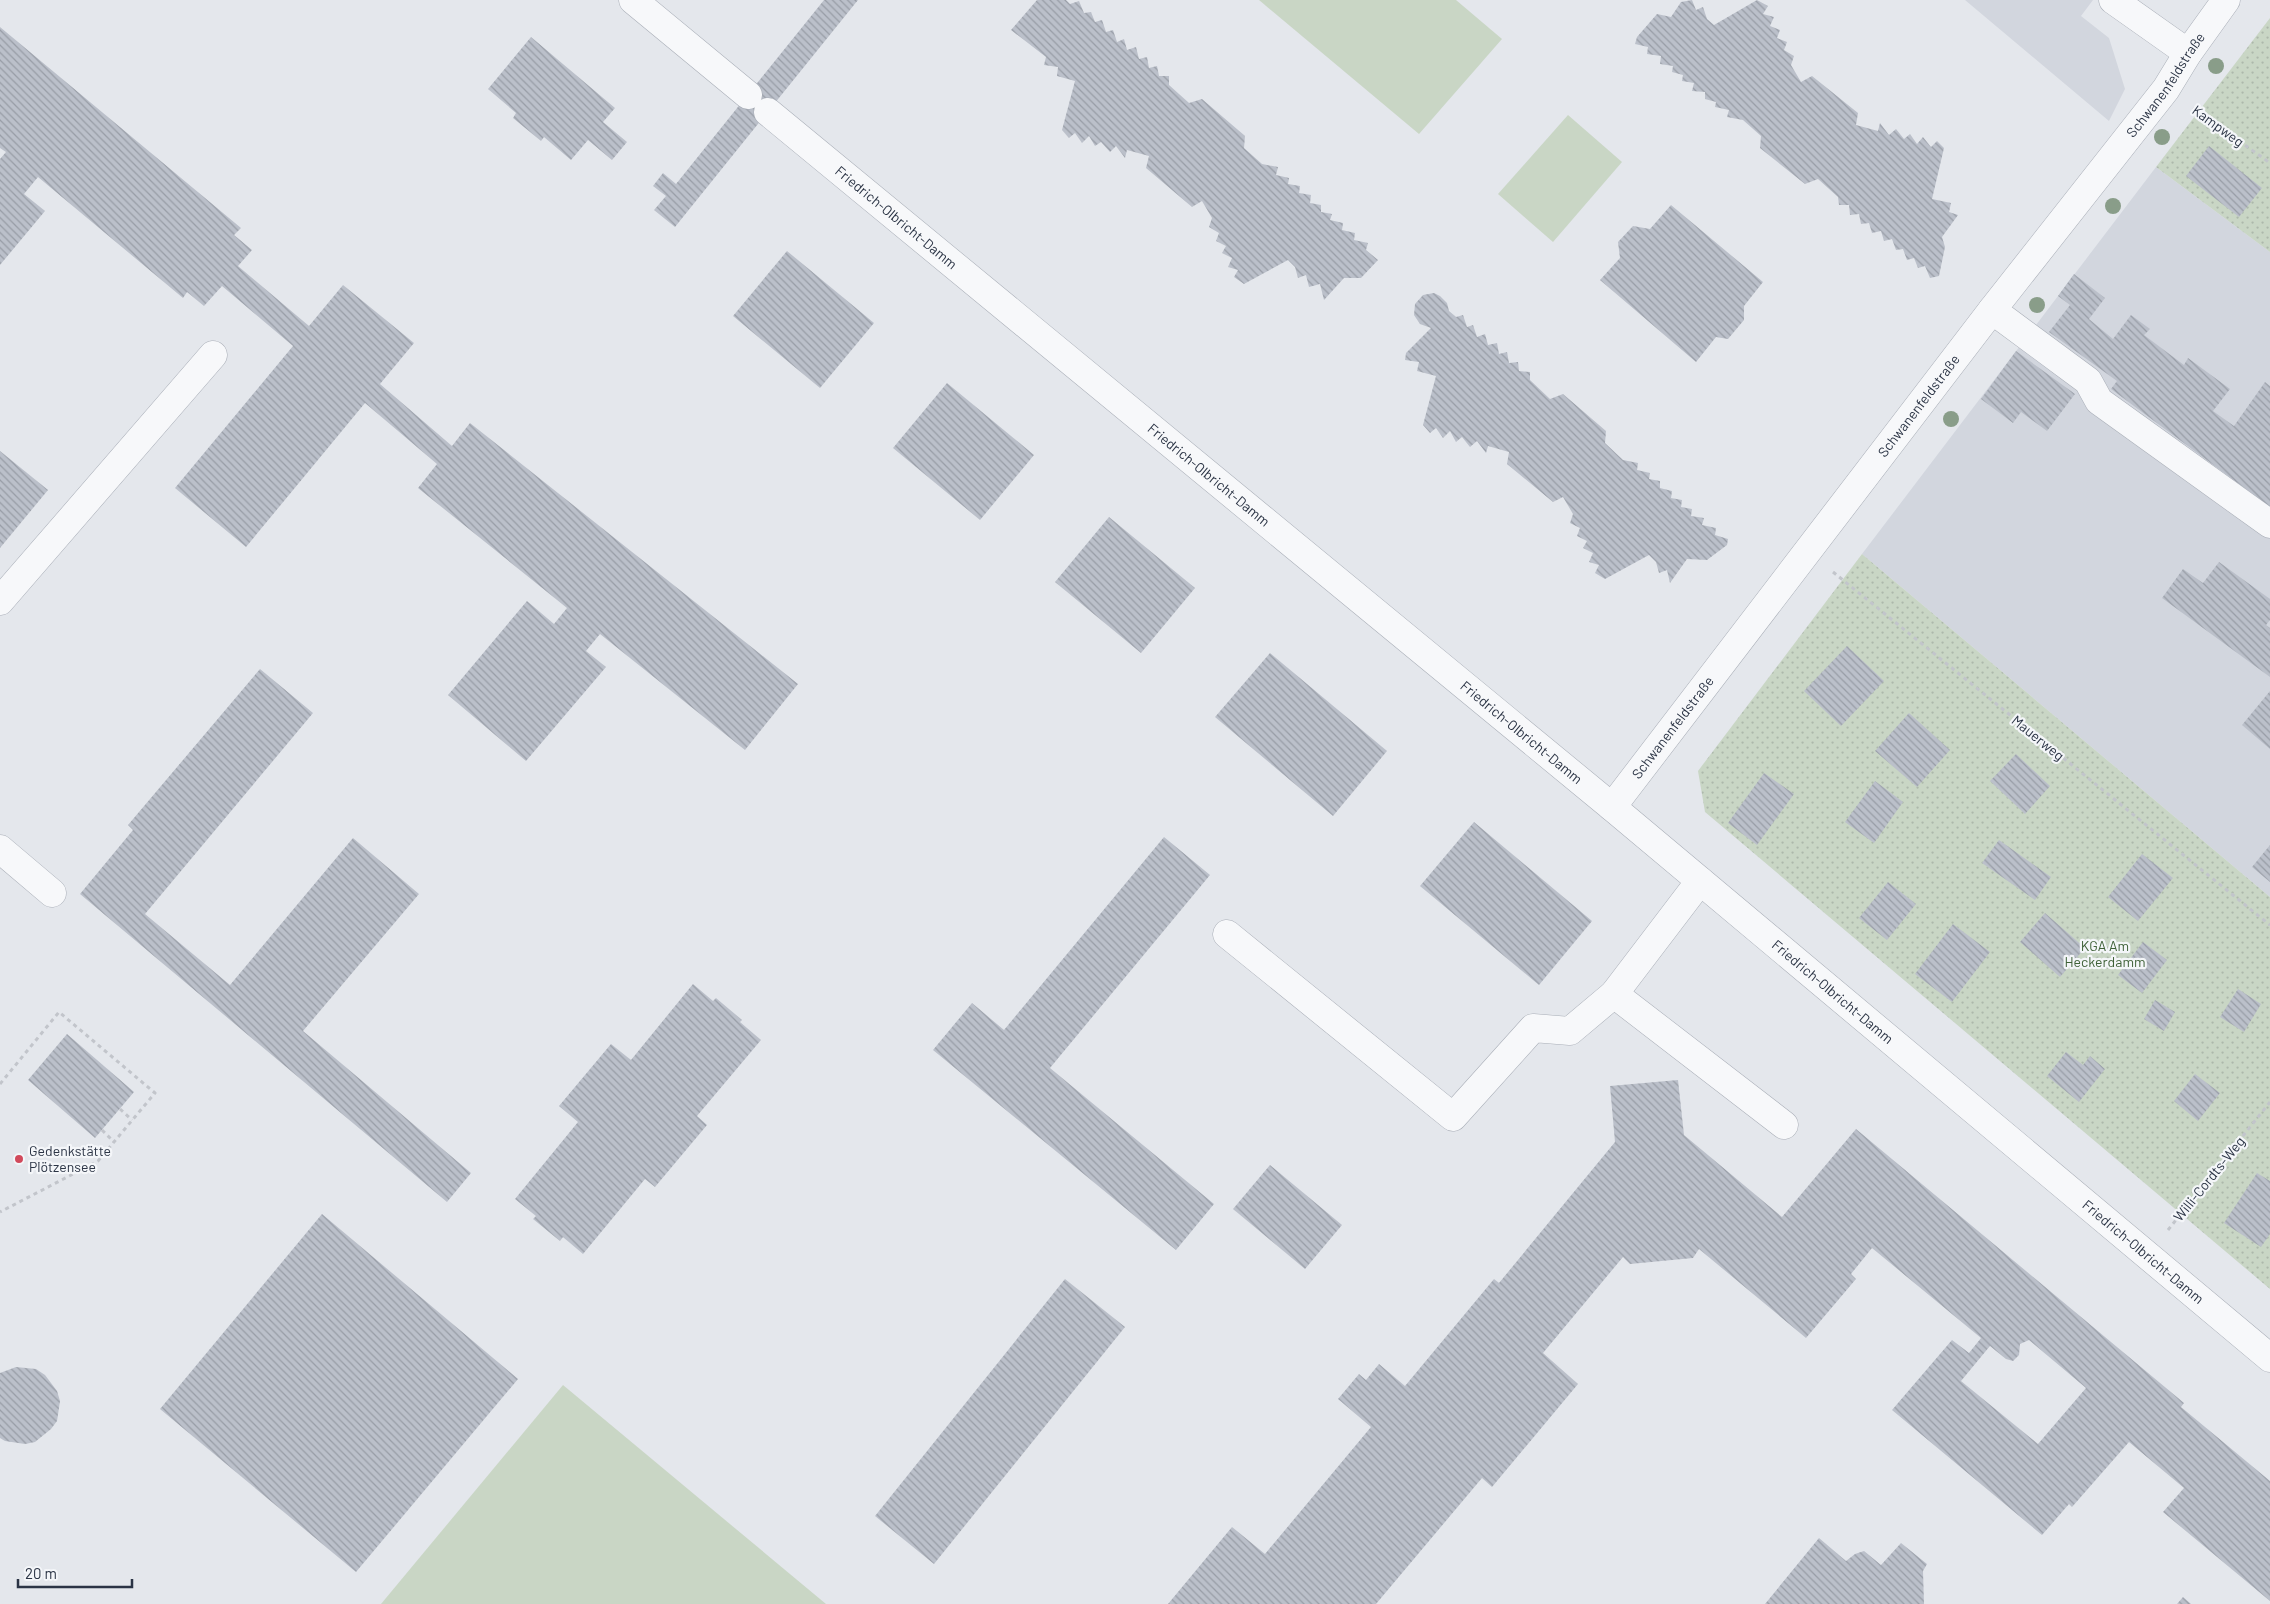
<svg xmlns="http://www.w3.org/2000/svg" width="2270" height="1604" viewBox="0 0 2270 1604" font-family="Barlow,sans-serif">
<style>
.built{fill:#d2d6de}
.grass{fill:#c9d6c5}
.garden{fill:url(#garden-dots)}
.building{fill:url(#building-back-hatch);fill-rule:evenodd}
.lines{fill:none;stroke-linecap:round;stroke-linejoin:round}
.minor-casing{stroke:#a9aeb7;stroke-width:29}
.path{stroke:#c2c5cb;stroke-width:3;stroke-dasharray:4 4;stroke-linecap:butt}
.minor{stroke:#f7f8fa;stroke-width:28}
.tree{fill:#899d89}
.poi-dot{fill:#d1495b;stroke:#f4f6f9;stroke-width:2}
.labels{text-anchor:middle;stroke-width:4.5;stroke-linejoin:round;paint-order:stroke}
.street-label{font-size:14px;fill:#2b3445;stroke:#f4f6f9}
.park-label{font-size:14px;fill:#3f6138;stroke:#f4f6f9}
.poi-label{font-size:14px;fill:#2b3445;stroke:#f4f6f9;text-anchor:start}
</style>
<defs>
<pattern id="garden-dots" width="8" height="8" patternUnits="userSpaceOnUse" patternTransform="scale(1.25)"><rect width="8" height="8" fill="#c9d6c5"/><path d="M2 2h.1M6 6h.1" fill="none" stroke="#adb8ab" stroke-width="1.8" stroke-linecap="round"/></pattern>
<pattern id="building-back-hatch" width="6" height="6" patternUnits="userSpaceOnUse" patternTransform="scale(1.25)"><rect width="6" height="6" fill="#bbc0ca"/><path d="M-1 5l2 2M0 0l6 6M5-1l2 2" fill="none" stroke="#989da6"/></pattern>
</defs>
<rect width="100%" height="100%" fill="#e4e7ec"/>
<g class="built">
<path d="M1965 0H2093L2081 16 2109 38 2125 89 2109 121Z"/>
<path d="M2156 167 2270 252V897L1862 554Z"/>
</g>
<g class="grass">
<path d="M1259 0H1456L1502 39 1419 134Z"/>
<path d="M1568 115 1622 162 1553 242 1498 194Z"/>
<path d="M563 1385 826 1604H381Z"/>
</g>
<g class="garden">
<path d="M2270 18V252L2156 167Z"/>
<path d="M1862 554 2270 897V1289L1705 812 1698 771Z"/>
</g>
<g class="building">
<path d="M824 0H858L675 227 654 210 666 196 653 186 663 173 676 184Z"/>
<path d="M1037 0H1066L1070 4 1079 1 1084 13 1091 12 1095 22 1102 20 1106 32 1113 30 1117 42 1124 39 1127 50 1136 47 1139 59 1147 57 1149 68 1157 66 1159 76H1169V85L1189 103 1202 99 1245 136 1244 148 1262 164 1278 167 1276 175 1289 178 1288 184 1300 186 1299 193 1311 195 1310 203 1321 205V212L1332 214 1330 220 1343 223 1342 230 1355 233 1354 240 1368 243 1366 250 1378 260 1361 278H1344L1324 300 1320 284 1309 287 1306 275 1298 278 1295 267 1288 260 1244 284 1234 277 1238 270 1228 267 1232 258 1222 253 1226 246 1216 241 1219 233 1209 227 1212 218 1202 201 1192 207 1146 168 1149 156 1127 150 1125 158 1116 146 1110 152 1101 142 1095 146 1089 136 1082 143 1075 133 1069 138 1062 130 1075 81 1057 76 1058 67 1044 65 1046 57 1011 30Z"/>
<path d="M1692 0 1696 10 1703 7 1707 19 1714 25 1757 0 1768 6 1763 14 1774 17 1770 26 1780 30 1777 38 1787 42 1784 50 1794 56 1791 65 1801 82 1812 76 1858 113 1856 125 1878 131 1880 123 1889 135 1896 129 1904 139 1910 134 1917 144 1923 137 1931 147 1937 141 1944 148 1932 199 1951 203 1949 212 1958 215 1942 237 1945 247 1939 276 1930 278 1925 266 1918 268 1914 258 1907 260 1903 249 1896 250 1892 239 1884 241 1881 231 1872 233 1869 223 1861 224 1859 214 1850 215 1849 205H1839L1838 197 1818 179 1805 184 1760 148 1761 136 1743 120 1727 117 1729 110 1715 107 1716 102 1705 99V92L1692 91 1694 83 1682 81 1683 75 1672 72 1673 66 1660 64 1661 56 1647 54 1648 47 1635 44 1637 37 1657 14 1671 17 1681 2Z"/>
<path d="M0 27 241 228 234 235 252 250 238 266 309 326 343 285 414 343 380 384 452 446 470 423 798 684 745 750 600 634 586 651 606 667 526 761 448 695 527 601 554 624 567 608 418 488 437 464 365 403 246 547 175 488 293 346 222 286 204 306 187 292 183 298 38 177 24 194 45 211 0 265V159L6 152 0 148Z"/>
<path d="M531 37 615 108 603 122 627 142 612 160 588 140 571 160 544 137 541 141 513 118 516 113 488 89Z"/>
<path d="M2209 146 2262 188 2239 217 2186 176Z"/>
<path d="M1671 205 1763 282 1744 306V320L1728 339 1716 337 1696 362 1600 280 1620 258 1618 242 1633 226 1650 229Z"/>
<path d="M787 251 874 323 820 388 733 316Z"/>
<path d="M2074 274 2105 298 2089 319 2113 339 2131 315 2150 329 2144 335 2184 365 2188 358 2230 389 2213 411 2234 426 2265 382 2270 386V507L2111 389 2117 381 2049 332 2070 305 2058 296Z"/>
<path d="M1434 293 1440 296 1447 303 1449 311 1456 317 1463 315 1467 327 1473 325 1477 337 1485 334 1488 345 1497 343 1499 354 1507 352 1509 363 1518 362 1519 371 1530 372V380L1550 399 1563 394 1606 431 1605 443 1623 460 1638 463 1637 470 1650 473 1649 479 1660 481V488L1672 491 1671 498 1682 500 1681 507 1692 509 1691 516 1704 518 1702 525 1716 528 1715 535 1728 539 1727 545 1707 560 1687 559 1670 583 1667 570 1659 573 1656 562 1649 555 1605 579 1595 573 1599 565 1589 562 1593 553 1583 548 1587 541 1577 536 1580 528 1570 523 1573 514 1563 497 1553 502 1507 464 1509 452 1488 446 1486 453 1477 441 1470 447 1462 437 1456 442 1450 431 1443 438 1436 428 1430 433 1423 425 1436 376 1417 371 1419 362 1405 360 1406 353 1431 328 1420 324 1414 315 1415 304 1423 295Z"/>
<path d="M2016 351 2075 394 2047 431 2021 412 2013 423 1981 399Z"/>
<path d="M947 383 1034 455 980 520 893 448Z"/>
<path d="M0 451 48 490 0 548Z"/>
<path d="M1109 517 1195 588 1141 653 1055 582Z"/>
<path d="M2219 562 2270 599V620L2266 625 2270 628V677L2162 598 2183 569 2203 583Z"/>
<path d="M1847 646 1884 681 1841 726 1804 691Z"/>
<path d="M1270 653 1387 751 1333 816 1215 717Z"/>
<path d="M260 669 313 713 145 914 230 985 353 838 419 894 303 1031 471 1173 447 1202 80 894 133 830 128 825Z"/>
<path d="M2270 691V749L2242 725Z"/>
<path d="M1909 713 1950 750 1917 787 1875 751Z"/>
<path d="M2016 754 2050 786 2025 814 1990 781Z"/>
<path d="M1764 773 1794 794 1757 845 1728 823Z"/>
<path d="M1875 781 1903 802 1874 843 1845 822Z"/>
<path d="M1474 822 1592 921 1539 985 1420 886Z"/>
<path d="M1164 837 1210 875 1050 1068 1214 1204 1176 1250 933 1050 972 1003 1004 1030Z"/>
<path d="M1999 840 2051 877 2035 900 1982 863Z"/>
<path d="M2270 845V882L2252 867Z"/>
<path d="M2142 854 2173 878 2138 921 2108 897Z"/>
<path d="M1888 882 1916 904 1887 940 1859 918Z"/>
<path d="M2045 913 2085 948 2060 977 2020 942Z"/>
<path d="M1953 924 1990 952 1952 1002 1915 974Z"/>
<path d="M2143 942 2167 960 2142 993 2118 975Z"/>
<path d="M693 984 713 1001 716 998 742 1020 740 1022 761 1040 697 1116 707 1125 655 1187 645 1179 583 1254 563 1237 560 1241 533 1219 536 1216 515 1199 578 1122 559 1106 611 1044 631 1060Z"/>
<path d="M2238 989 2261 1004 2244 1032 2220 1017Z"/>
<path d="M2155 1000 2175 1012 2164 1031 2144 1019Z"/>
<path d="M67 1034 134 1092 95 1138 28 1080Z"/>
<path d="M2066 1052 2083 1065 2090 1056 2105 1069 2079 1102 2047 1076Z"/>
<path d="M2195 1074 2220 1093 2198 1121 2174 1101Z"/>
<path d="M1678 1080 1684 1135 1782 1217 1856 1129 2184 1403 2181 1407 2270 1481V1601L2163 1512 2184 1488 2129 1442 2072 1507 2069 1504 2042 1535 1892 1410 1952 1340 1969 1353 1981 1338 1872 1248 1851 1274 1856 1279 1806 1338 1699 1249 1693 1258 1630 1264 1623 1257 1543 1353 1578 1384 1492 1487 1482 1478 1376 1604H1168L1232 1527 1265 1554 1371 1427 1338 1399 1359 1374 1366 1380 1379 1364 1405 1386 1494 1279 1499 1283 1615 1142 1610 1086ZM2029 1340 2086 1388 2038 1444 1961 1381 1990 1346 2006 1359 2013 1361 2019 1355 2020 1344Z"/>
<path d="M1270 1165 1342 1225 1305 1269 1233 1209Z"/>
<path d="M2257 1173 2270 1181V1234L2261 1247 2224 1223Z"/>
<path d="M322 1214 518 1379 356 1572 160 1409Z"/>
<path d="M1065 1279 1125 1327 934 1564 875 1516Z"/>
<path d="M16 1367 36 1369 45 1375 57 1391 60 1401 57 1421 51 1429 35 1442 25 1444 5 1441 0 1438V1373Z"/>
<path d="M1819 1538 1846 1561 1855 1554 1864 1551 1881 1565 1901 1543 1927 1564 1923 1571 1924 1604H1765Z"/>
<path d="M2183 1597 2191 1604H2177Z"/>
</g>
<g class="lines">
<g class="minor-casing">
<g id="minor">
<path d="M633 0 748 95"/>
<path d="M2113 0 2188 53"/>
<path id="s1" d="M768 112 1612 807 2270 1358"/>
<path d="M1992 310 2088 381 2099 401 2270 524"/>
<path d="M0 601 213 355"/>
<path id="s2" d="M1612 807 1992 310 2166 89 2188 53 2226 0"/>
<path d="M0 849 52 893"/>
<path d="M1227 934 1453 1117 1533 1028 1570 1031 1614 994 1700 881"/>
<path d="M1614 994 1784 1125"/>
</g>
</g>
<g class="path">
<path d="M2193 108 2270 163"/>
<path d="M1833 572 2270 925"/>
<path d="M0 1084 59 1012 155 1093 98 1161 0 1212"/>
<path d="M120 1109 132 1120"/>
<path d="M102 1130 114 1142"/>
<path d="M2168 1230 2270 1102"/>
</g>
<use href="#minor" class="minor"/>
</g>
<g class="tree">
<circle cx="2216" cy="66" r="8"/>
<circle cx="2162" cy="137" r="8"/>
<circle cx="2113" cy="206" r="8"/>
<circle cx="2037" cy="305" r="8"/>
<circle cx="1951" cy="419" r="8"/>
</g>
<circle class="poi-dot" cx="19" cy="1159" r="5"/>
<g class="labels">
<g class="street-label">
<text dy="5" stroke="none"><textPath href="#s2" startOffset="910">Schwanenfeldstraße</textPath></text>
<text transform="translate(2218 126) rotate(36)" y="5">Kampweg</text>
<text dy="5" stroke="none"><textPath href="#s1" startOffset="166">Friedrich-Olbricht-Damm</textPath></text>
<text dy="5" stroke="none"><textPath href="#s2" startOffset="505">Schwanenfeldstraße</textPath></text>
<text dy="5" stroke="none"><textPath href="#s1" startOffset="571">Friedrich-Olbricht-Damm</textPath></text>
<text dy="5" stroke="none"><textPath href="#s2" startOffset="100">Schwanenfeldstraße</textPath></text>
<text dy="5" stroke="none"><textPath href="#s1" startOffset="976">Friedrich-Olbricht-Damm</textPath></text>
<text transform="translate(2038 738) rotate(39)" y="5">Mauerweg</text>
<text dy="5" stroke="none"><textPath href="#s1" startOffset="1381">Friedrich-Olbricht-Damm</textPath></text>
<text transform="translate(2209 1179) rotate(-51)" y="5">Willi-Cordts-Weg</text>
<text dy="5" stroke="none"><textPath href="#s1" startOffset="1786">Friedrich-Olbricht-Damm</textPath></text>
</g>
<g class="park-label">
<text x="2105" y="951">KGA Am<tspan x="2105" dy="16">Heckerdamm</tspan></text>
</g>
<g class="poi-label">
<text x="29" y="1156">Gedenkstätte<tspan x="29" dy="16">Plötzensee</tspan></text>
</g>
</g>
<path d="M18 1579v8h114v-8" fill="none" stroke="#2b3445" stroke-width="2.5"/>
<text x="25" y="1579" font-size="15" fill="#2b3445" stroke="#f4f6f9" stroke-width="4" paint-order="stroke">20 m</text>
</svg>
